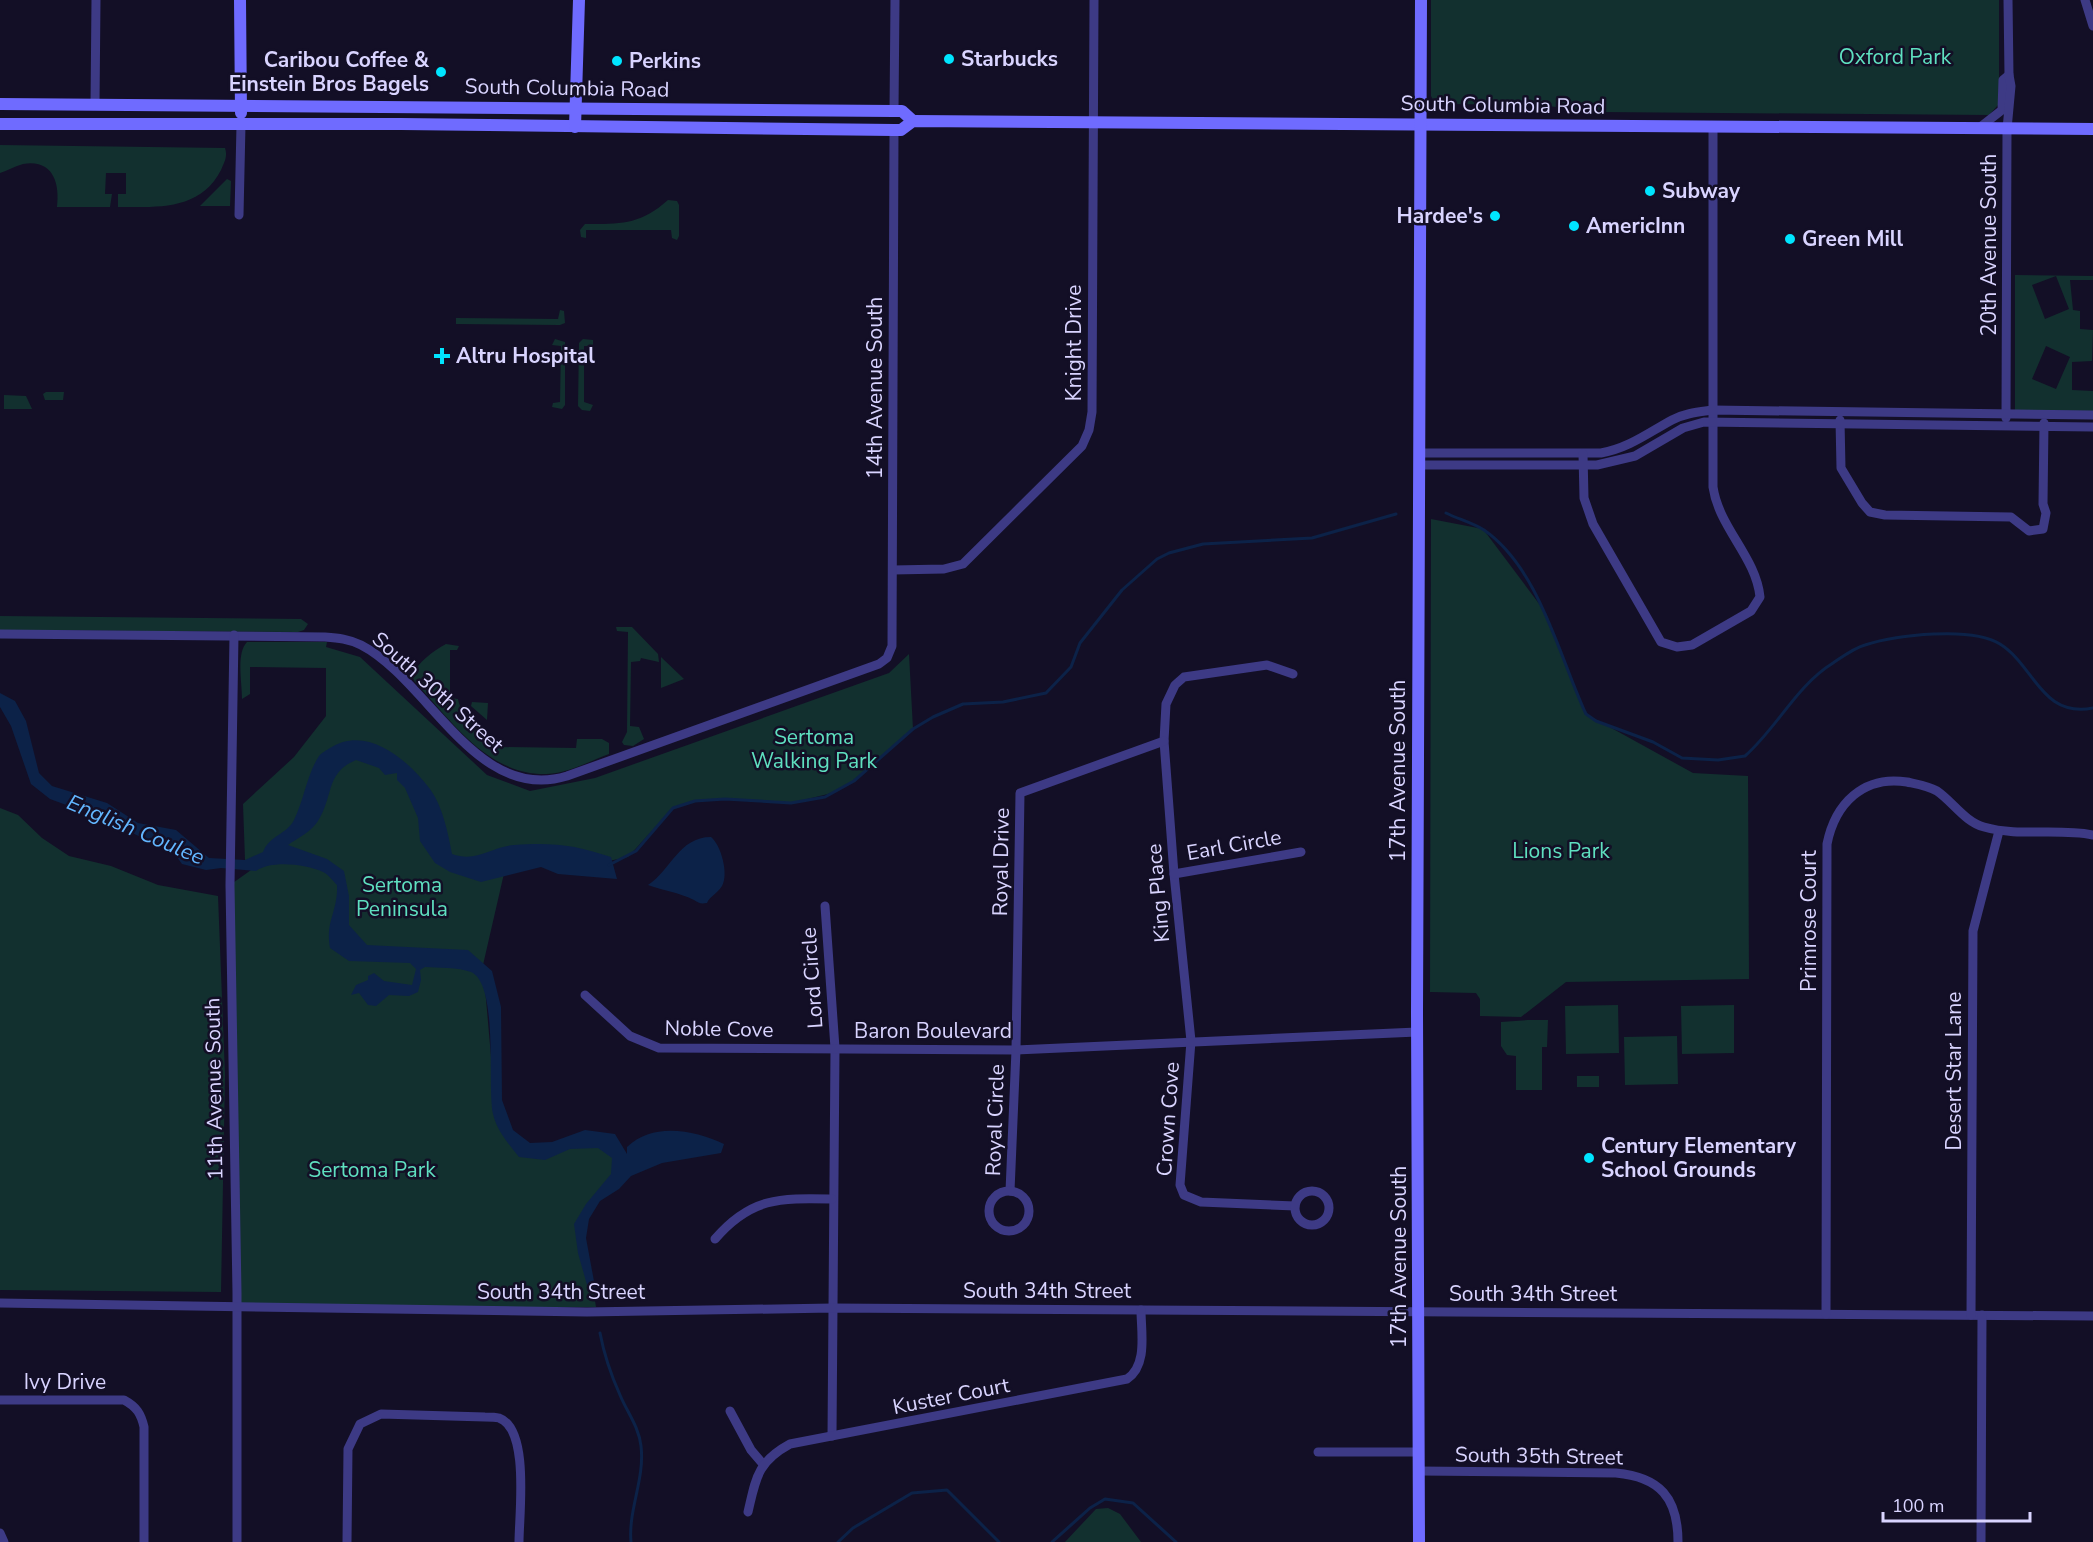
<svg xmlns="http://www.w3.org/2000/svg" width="2093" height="1542" viewBox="0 0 2093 1542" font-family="'Nunito Sans',sans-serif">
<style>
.green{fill:#12302f;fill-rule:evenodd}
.water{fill:#0c2248}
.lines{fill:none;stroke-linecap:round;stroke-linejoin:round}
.stream{stroke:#0c2248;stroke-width:3}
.street{stroke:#3d3a85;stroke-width:9}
.secondary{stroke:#6f6bff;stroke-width:12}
.poi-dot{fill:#00e5ff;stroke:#130f26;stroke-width:2}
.labels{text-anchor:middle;stroke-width:5;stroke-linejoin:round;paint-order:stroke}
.park-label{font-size:21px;fill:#5fe0c0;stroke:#130f26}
.poi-label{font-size:21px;font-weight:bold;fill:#d9d4ff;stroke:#130f26;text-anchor:start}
.street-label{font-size:21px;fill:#d9d4ff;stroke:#130f26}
.water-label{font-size:22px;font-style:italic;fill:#62b6ff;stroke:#130f26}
</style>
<rect width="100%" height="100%" fill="#130f26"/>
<g class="green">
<path d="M1431 0H1999V104L1989 115 1600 112 1539 105 1442 104 1433 100 1431 96Z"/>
<path d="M0 145 225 148C228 157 224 162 221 170 200 211 157 207 118 207V194H126V173H106L105 194H112L110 207H57C60 183 53 159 23 164 15 166 7 171 0 173Z"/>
<path d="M227 179 231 181 230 206H200Z"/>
<path d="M668 200 677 201 679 205V236L677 240 672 238 671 230H586V238L581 237 580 230 585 224C621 224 640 225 668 200Z"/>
<path d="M2015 275 2093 276V280H2070L2073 310 2080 311V329L2093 330 2092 361 2072 362V390L2093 391V411H2015ZM2056 276 2069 309 2045 319 2032 285ZM2046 346 2070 357 2056 389 2032 379Z"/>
<path d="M560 310 564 311 565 323 560 325 456 324V318L558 319Z"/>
<path d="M555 339 565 342V405L562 409 552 407 553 403 560 402 561 346 552 345Z"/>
<path d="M583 339 593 340V346H584V402L593 405 590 411 582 410 578 406 579 343Z"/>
<path d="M46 392H64L63 400H45L43 394Z"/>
<path d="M4 395 26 396 32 409H4Z"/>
<path d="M1431 519 1483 529 1546 613 1586 714 1693 773 1748 776 1749 979 1566 982 1521 1017 1480 1016V999L1476 993 1430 992Z"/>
<path d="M0 616 301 619 308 624 304 630 298 632 0 630Z"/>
<path d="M616 627H632L658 654 659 662 641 658 640 661 631 662 630 726 639 727 644 739 633 746 624 745 622 742 627 732 628 632 617 631Z"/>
<path d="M247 642H327L326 647 360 657 487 775 530 791 595 778 889 673 909 654 913 729 850 784 828 794 791 803 725 799 695 801 673 808 628 857 575 868 508 856 483 965 495 1102 523 1149 608 1138 625 1164 592 1204 584 1232 596 1307 237 1308 230 885 268 858 245 860 243 804 294 757 326 716V668L250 667V694L242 699C242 682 236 653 247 642Z"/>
<path d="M446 644 459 646 457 650H450V698L458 699C460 715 484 737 499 740L500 747 576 748 577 739H602L609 743V754C590 761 568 773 547 774 488 776 451 720 415 682L412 676C418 662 433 651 446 644Z"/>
<path d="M661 657 684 679 661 688Z"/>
<path d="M472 702 488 703 487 720 471 706Z"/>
<path d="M0 808 18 815 42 838 69 856 111 866 158 885 218 896 225 1075 221 1292 0 1290Z"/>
<path d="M1618 1005 1619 1053 1566 1054 1565 1006Z"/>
<path d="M1734 1005V1053L1682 1054 1681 1006Z"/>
<path d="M1528 1020H1548L1547 1047H1542V1090H1516V1056L1507 1055 1501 1046V1022Z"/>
<path d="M1677 1036 1678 1084 1625 1085 1624 1037Z"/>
<rect x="1577" y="1076" width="22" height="11"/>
<path d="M1108 1508 1120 1514 1141 1542H1065L1096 1509Z"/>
</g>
<g class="water">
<path d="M0 693 15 701 26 721 39 773 52 786 107 803 138 823 176 830 209 858 245 860 263 852C269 836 287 834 294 820 304 800 307 774 319 756 321 753 327 750 330 748 367 724 408 760 430 789 443 807 448 833 452 854 477 863 490 847 514 845 552 842 576 845 611 857L617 879 558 874 541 867 481 882 450 872 435 863 420 841 418 818 405 788 397 780V773L385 775 379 768 356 760C325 773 334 796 318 821 312 831 298 838 288 845L327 859 344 871 349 896V925L367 945 468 950 492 971 501 1007 502 1100 513 1130 530 1143 552 1142 585 1130 615 1134 627 1154V1147C653 1122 694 1130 724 1144L721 1153 662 1163 631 1176 619 1189 600 1201 589 1219 586 1238 596 1292H589L578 1253 574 1224 586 1204 611 1174 612 1158 598 1148 570 1149 545 1160 519 1157C508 1143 497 1131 493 1114 487 1086 499 984 471 972 458 967 438 968 425 967L420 970 421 980 418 992 409 996 389 995 376 1006 368 1005 359 993 351 995 356 985 368 980V976L374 973 384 981 412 985 416 969 410 963 349 961 330 948C325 921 338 912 337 885 333 881 328 874 323 872 306 864 271 860 256 871L221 868 206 870 182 864 174 853 99 817 50 799 31 784 11 726 0 707Z"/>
<path d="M711 837C721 845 729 874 722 886 717 894 710 896 707 903 700 904 699 903 694 900 678 892 664 891 648 885 671 870 679 837 711 837Z"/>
</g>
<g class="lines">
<g class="stream">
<path d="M1446 513C1458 519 1473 523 1484 530 1539 568 1559 656 1586 714L1596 721 1653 742 1682 758 1718 760 1745 756C1777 728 1796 686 1833 663 1842 657 1854 648 1865 645 1896 635 1972 626 2000 644 2035 666 2041 718 2093 708"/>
<path d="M609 865 636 851 673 808 695 801 725 799 791 803 825 797 854 781 913 729 933 717 963 704 1003 702 1046 693 1071 667 1080 643 1122 590 1157 559 1169 553 1203 544 1312 538 1396 514"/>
<path d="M600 1333C604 1354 611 1375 620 1395 627 1412 639 1427 641 1446 645 1479 628 1510 631 1542"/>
<path d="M838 1542 853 1528 912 1493 947 1490 999 1542"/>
<path d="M1052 1542 1090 1508 1105 1499 1133 1503 1176 1542"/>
</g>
<g class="street">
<path d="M2085 0 2093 26"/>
<path d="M95 104 96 0"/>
<path d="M894 111 895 0"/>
<path d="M1979 128 2002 110 2003 80 2009 75"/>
<path d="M239 215 241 125"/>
<path d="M2006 418 2007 129 2011 86 2009 75 2008 0"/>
<path d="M1840 420 1841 468 1862 503 1870 512 1885 515 2011 517 2029 531 2043 529 2046 513 2043 504 2044 423"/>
<path d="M1420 453H1601C1629 448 1648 433 1672 420 1685 413 1699 412 1713 410L2093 415"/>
<path d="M1583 454 1584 498 1593 524 1661 642 1677 647 1692 645 1751 611 1760 597C1756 557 1719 528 1713 487V126"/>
<path d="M1420 465H1597L1635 456 1683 428 1704 422 2093 427"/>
<path d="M893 570 944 569 963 564 1082 446 1089 430 1092 412 1094 0"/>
<path d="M0 634 325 637C338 638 349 639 361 645 429 680 476 804 567 776L879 664 887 658 892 646 894 130"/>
<path d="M234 635 230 885 237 1293V1542"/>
<path d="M1293 674 1267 665 1184 677 1175 685 1166 704 1164 741 1174 874 1191 1041 1180 1185 1184 1195 1201 1202 1295 1206"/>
<path d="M1174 874 1301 852"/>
<path d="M825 906 835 1048 832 1436"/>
<path d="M585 995 630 1036 659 1048 1016 1050 1417 1032"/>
<circle cx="1312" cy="1208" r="17"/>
<path d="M1010 1191 1016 1050 1020 793 1164 741"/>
<circle cx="1009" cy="1211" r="20"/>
<path d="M715 1239C751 1197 780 1198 832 1199"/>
<path d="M0 1303 587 1312 832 1308 2093 1316"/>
<path d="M1826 1314 1827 844C1835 804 1863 775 1907 782 1916 784 1928 786 1937 791 1953 802 1965 822 1984 827 2019 837 2057 828 2093 835"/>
<path d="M1971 1315 1973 931 1999 831"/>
<path d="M0 1400H124C137 1407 141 1414 144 1427V1542"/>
<path d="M730 1411 751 1450 763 1464"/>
<path d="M1318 1452H1419"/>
<path d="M1419 1471 1616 1473C1660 1477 1678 1498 1678 1542"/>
<path d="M748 1512C756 1478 757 1462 790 1444L1127 1379C1148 1365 1141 1332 1141 1310"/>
<path d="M0 1533 4 1542"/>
<path d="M347 1542 348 1449 360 1424 381 1414 485 1417C489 1417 495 1417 499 1418 530 1429 519 1515 519 1542"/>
<path d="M1981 1542 1982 1315"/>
</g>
<g class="secondary">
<path d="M240 0 241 113"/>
<path d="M0 104 894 111H902L913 121"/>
<path d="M0 124H401L894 130H901L913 121 2093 129"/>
<path d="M575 127 579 0"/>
<path d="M1419 1542 1417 1012 1421 0"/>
</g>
</g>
<g class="poi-dot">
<circle cx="949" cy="59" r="6"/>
<circle cx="617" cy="61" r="6"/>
<circle cx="441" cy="72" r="6"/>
<circle cx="1650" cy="191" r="6"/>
<circle cx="1495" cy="216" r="6"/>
<circle cx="1574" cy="226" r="6"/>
<circle cx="1790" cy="239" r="6"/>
<path d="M439 347h6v6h6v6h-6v6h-6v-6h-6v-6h6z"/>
<circle cx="1589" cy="1158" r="6"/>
</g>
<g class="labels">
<g class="park-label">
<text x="1895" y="64">Oxford Park</text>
<text x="814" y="744">Sertoma<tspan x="814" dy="24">Walking Park</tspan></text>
<text x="1561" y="858">Lions Park</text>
<text x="402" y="892">Sertoma<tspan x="402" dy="24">Peninsula</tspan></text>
<text x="372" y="1177">Sertoma Park</text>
</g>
<g class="poi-label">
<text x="961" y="66">Starbucks</text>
<text x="429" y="67" text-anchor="end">Caribou Coffee &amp;<tspan x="429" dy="24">Einstein Bros Bagels</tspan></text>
<text x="629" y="68">Perkins</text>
<text x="1662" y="198">Subway</text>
<text x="1483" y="223" text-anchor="end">Hardee's</text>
<text x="1586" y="233">AmericInn</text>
<text x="1802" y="246">Green Mill</text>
<text x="456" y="363">Altru Hospital</text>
<text x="1601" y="1153">Century Elementary<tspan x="1601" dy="24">School Grounds</tspan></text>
</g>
<g class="street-label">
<text transform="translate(567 88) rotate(1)" y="7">South Columbia Road</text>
<text transform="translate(1503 105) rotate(1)" y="7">South Columbia Road</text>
<text transform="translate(1989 245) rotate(-90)" y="7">20th Avenue South</text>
<text transform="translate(1074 343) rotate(-90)" y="7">Knight Drive</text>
<text transform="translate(875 388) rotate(-90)" y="7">14th Avenue South</text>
<text transform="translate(438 692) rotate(42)" y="7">South 30th Street</text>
<text transform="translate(1398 771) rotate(-90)" y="7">17th Avenue South</text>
<text transform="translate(1234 845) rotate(-10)" y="7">Earl Circle</text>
<text transform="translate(1001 862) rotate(-89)" y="7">Royal Drive</text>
<text transform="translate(1158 893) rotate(-95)" y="7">King Place</text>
<text transform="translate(1809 921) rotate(-90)" y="7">Primrose Court</text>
<text transform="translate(812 978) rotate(-94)" y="7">Lord Circle</text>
<text transform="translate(719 1029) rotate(1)" y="7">Noble Cove</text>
<text x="933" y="1038">Baron Boulevard</text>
<text transform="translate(1954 1071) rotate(-90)" y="7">Desert Star Lane</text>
<text transform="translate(214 1089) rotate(-91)" y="7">11th Avenue South</text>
<text transform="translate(1168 1119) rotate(-86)" y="7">Crown Cove</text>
<text transform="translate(995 1120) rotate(-88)" y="7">Royal Circle</text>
<text transform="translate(1399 1257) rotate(-90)" y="7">17th Avenue South</text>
<text x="1047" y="1298">South 34th Street</text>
<text x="561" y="1299">South 34th Street</text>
<text x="1533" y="1301">South 34th Street</text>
<text x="65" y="1389">Ivy Drive</text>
<text transform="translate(951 1396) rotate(-11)" y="7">Kuster Court</text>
<text transform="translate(1539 1456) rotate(1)" y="7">South 35th Street</text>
</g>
<g class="water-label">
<text transform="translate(136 829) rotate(23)" y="8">English Coulee</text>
</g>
</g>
<path d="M1883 1512v9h147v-9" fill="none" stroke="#d9d4ff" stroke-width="3"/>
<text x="1892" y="1512" font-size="18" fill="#d9d4ff" stroke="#130f26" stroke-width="4.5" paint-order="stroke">100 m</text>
</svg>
